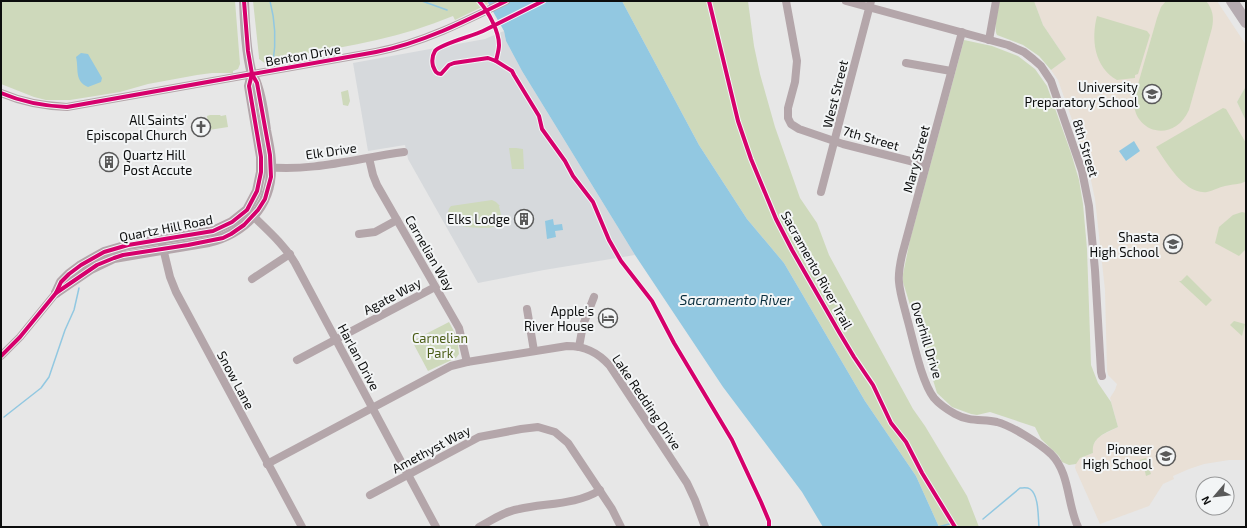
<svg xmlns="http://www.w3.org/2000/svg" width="1247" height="528" viewBox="0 0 1247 528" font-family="'Exo 2',sans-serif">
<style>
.built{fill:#d6d9dc}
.education{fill:#e9e0d6}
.green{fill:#ced9bb}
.water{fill:#92c8e1}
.pier{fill:#e7e7e7}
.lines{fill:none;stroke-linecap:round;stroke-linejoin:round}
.stream{stroke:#92c8e1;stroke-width:1.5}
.minor{stroke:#b4a6aa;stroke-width:8}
.major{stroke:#b4a6ab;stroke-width:10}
.highway{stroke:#b5abb0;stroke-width:12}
.cycleway-casing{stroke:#f3f5f6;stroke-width:6}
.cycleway{stroke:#d6006c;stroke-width:4}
.labels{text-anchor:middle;stroke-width:4;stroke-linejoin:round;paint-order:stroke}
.street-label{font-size:13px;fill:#0c0d0d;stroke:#f3f5f6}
.poi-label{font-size:13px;fill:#0c0d0d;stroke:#f3f5f6;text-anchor:end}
.park-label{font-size:13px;fill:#4c5e18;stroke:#f3f5f6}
.water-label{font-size:14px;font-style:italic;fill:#0b2f3e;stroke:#f3f5f6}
</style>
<rect width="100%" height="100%" fill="#e7e7e7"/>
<path class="built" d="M504 31 506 41 522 71 635 255 544 270 478 283 408 159 405 145 368 151 353 63 485 39Z"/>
<path class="education" d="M1034 1H1217L1246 45V86L1237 102 1246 121V460H1229L1204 464 1189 469 1173 476 1174 479 1163 484 1149 506 1100 524 1075 468 1076 462 1080 458 1093 453 1092 447 1098 437 1118 427 1110 398 1115 390 1117 384 1108 375 1107 370 1105 290 1095 199 1087 162 1058 80 1051 70 1066 59 1043 25Z"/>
<g class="green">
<path d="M1 1H235L240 64 238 69 233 71V73H212L197 75 148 84 120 92 70 100H46L34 97 1 84Z"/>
<path d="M253 1H487L488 4 455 20 453 16C403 37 351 46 298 55L299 58 266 64 259 59V57Z"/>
<path d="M622 1H748L754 46 760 74 775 127 800 198 817 223 829 255 913 409 925 426 967 496 979 527H939L916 476 865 401 784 263 747 219 699 145Z"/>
<path d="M999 1H1034L1043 25 1066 59 1051 70 1039 56 1023 45 997 35C993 28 999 10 999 1Z"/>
<path d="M1166 1H1206C1213 9 1214 18 1212 28L1189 110C1173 145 1131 132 1134 98L1157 18 1161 7Z"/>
<path d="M1097 16 1147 31 1150 35 1138 74 1135 75V78L1117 80C1094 67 1091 39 1097 16Z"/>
<path d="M964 40 992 46 1018 56 1035 69 1047 86 1071 153 1079 180 1083 204 1087 249 1091 365 1098 383 1111 402 1118 427C1106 433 1091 437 1093 453L1080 458 1076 464 1069 465 1062 462 1059 456 1041 439 1035 427 990 412 977 415 971 414 952 407 937 393 903 282V274L910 240Z"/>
<path d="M1246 86V121L1237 102Z"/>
<path d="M348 90 350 101 348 106 343 105 341 92Z"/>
<path d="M1223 108 1226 109 1246 143V181C1240 185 1232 184 1225 186 1219 187 1213 191 1207 192 1185 195 1166 162 1156 147Z"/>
<path d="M210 115H220L221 116 226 115 228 127 209 130 207 116Z"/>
<path d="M509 148H516L523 149 524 169H512Z"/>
<path d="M492 200 496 202 500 206H499L502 219C501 222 499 225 496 226 491 229 469 228 462 226 454 224 443 214 451 206Z"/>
<path d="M1242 212 1246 213V249L1239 256 1215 243 1219 227 1233 215Z"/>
<path d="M1187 275 1212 300 1206 306 1179 281H1181Z"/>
<path d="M1234 321 1245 324 1242 336 1230 325Z"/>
<path d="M449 322 457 337 459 354 456 358 428 371 412 341Z"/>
<path d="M1146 458 1151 474 1146 476 1144 467 1139 468 1136 461Z"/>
</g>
<g class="water">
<path d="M487 1H622L699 145 747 219 784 263 865 401 916 476 939 527H823L802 492 723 387 635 255 522 71 506 41 504 31Z"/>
<path d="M81 53 88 54 102 78 101 82 88 87C74 81 79 69 76 57Z"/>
<path d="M1134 141 1140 151 1126 161 1119 151Z"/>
<path d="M553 219 554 225 562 224 563 230 555 231 556 237 547 239 545 221Z"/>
</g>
<path class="pier" d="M536 1H548L499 26 496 21Z"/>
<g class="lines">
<g class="stream">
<path d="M270 1C275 20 276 43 273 62"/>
<path d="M422 1 447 10"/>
<path d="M4 417 41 388 49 377 65 330 74 310 79 288"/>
<path d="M983 519 1020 488C1023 488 1027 487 1030 489 1039 495 1038 517 1039 527"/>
<path d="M938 527 953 523"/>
</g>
<g class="minor">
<path d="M786 1 797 61 795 82 788 108V118L791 124 799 129 843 144 926 165"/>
<path d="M846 1 1008 45 1024 52 1033 59 1041 66 1051 81 1082 171 1089 206 1095 270 1101 372 1102 376"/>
<path d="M962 32 902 255C900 264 898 273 899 282 900 294 904 306 907 318 913 339 921 381 934 398 939 404 948 410 955 414 969 422 983 419 997 422 1012 426 1039 443 1051 454 1070 473 1067 504 1078 527"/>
<path d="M989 40 996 1"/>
<path d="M906 63 951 71"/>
<path d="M1 93C22 102 44 106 67 107L376 52C422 43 464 22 506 1"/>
<path d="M369 158 373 175 377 185 459 328 467 362"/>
<path d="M266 167C312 172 358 158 404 152"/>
<path d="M821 192 871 1"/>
<path d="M250 213C266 229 283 243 295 263L436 527"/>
<path d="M359 234 375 232 397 220"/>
<path d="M162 244 170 277 176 292 302 527"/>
<path d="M252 279 290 254"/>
<path d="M527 309 534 351"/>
<path d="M579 347 583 325 594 297"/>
<path d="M1 356 20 337 56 293"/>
<path d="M297 360 435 287"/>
<path d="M267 464 451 366 467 362 567 346C585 346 598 352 610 366L687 483 695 500 705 527"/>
<path d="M370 495 479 437 521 429 538 427 555 432 568 443 612 509 621 527"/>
<path d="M479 527C492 520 505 511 519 509 545 503 577 505 600 490"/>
</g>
<g class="major">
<path d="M56 293 91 269 114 258 209 242C244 233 271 207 271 169 272 156 268 142 266 130 264 115 262 99 257 85 256 81 254 78 252 74 246 52 245 24 244 1"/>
<path d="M56 293 61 282 69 274 81 265 104 252 128 245 213 231 232 222 247 210 257 191 261 172V157L249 86 252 74"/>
</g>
<path class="highway" d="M1232 1 1246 22"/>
<g class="cycleway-casing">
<g id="cycleway">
<path d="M479 1C488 11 499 31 499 45 499 50 497 56 496 61L488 58 454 63 449 65 441 74C436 74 435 71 433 66 432 62 432 56 435 51 440 44 473 36 483 31L543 1"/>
<path d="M709 1 738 121 751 159 776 219 792 250 839 332 854 357 873 385 891 423 906 442 922 473 955 527"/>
<path d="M496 61 512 71 514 75 539 116 542 129 565 161 573 176 593 202 609 240 621 261 652 301 674 343 732 440 761 502 769 521V527"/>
<path d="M1 93C22 102 44 106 67 107L376 52C422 43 464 22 506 1"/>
<path d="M56 293 61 282 69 274 81 265 104 252 128 245 213 231 232 222 247 210 257 191 261 172V157L249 86 252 74"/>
<path d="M1 356 20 337 56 293 97 265 114 258 123 255 188 245 223 238 231 234 244 225 258 210 265 199 271 177 270 155 259 94 257 83 252 74 248 51 244 1"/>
</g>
</g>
<use href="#cycleway" class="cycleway"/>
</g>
<defs>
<g id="school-ring" transform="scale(1)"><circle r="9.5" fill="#f3f5f6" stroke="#595959" stroke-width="1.5"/><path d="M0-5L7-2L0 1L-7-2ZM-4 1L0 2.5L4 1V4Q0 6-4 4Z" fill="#595959"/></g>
<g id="church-ring" transform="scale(1)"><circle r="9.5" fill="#f3f5f6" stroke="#595959" stroke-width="1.5"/><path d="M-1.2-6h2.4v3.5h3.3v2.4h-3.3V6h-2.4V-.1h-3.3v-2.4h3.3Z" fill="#595959"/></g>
<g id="building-ring" transform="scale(1)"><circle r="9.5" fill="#f3f5f6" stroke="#595959" stroke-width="1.5"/><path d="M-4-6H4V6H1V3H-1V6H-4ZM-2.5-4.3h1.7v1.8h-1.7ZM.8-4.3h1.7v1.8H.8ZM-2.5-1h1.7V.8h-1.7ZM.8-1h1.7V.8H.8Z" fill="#595959"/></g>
<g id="hotel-ring" transform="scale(1)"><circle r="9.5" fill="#f3f5f6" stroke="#595959" stroke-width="1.5"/><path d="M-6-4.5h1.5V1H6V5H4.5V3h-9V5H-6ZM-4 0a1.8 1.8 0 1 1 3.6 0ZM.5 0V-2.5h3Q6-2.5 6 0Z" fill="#595959"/></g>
</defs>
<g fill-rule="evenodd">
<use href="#school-ring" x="1152" y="94"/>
<use href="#church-ring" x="201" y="127"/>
<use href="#building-ring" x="109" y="162"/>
<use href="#building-ring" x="524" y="219"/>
<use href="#school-ring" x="1173" y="244"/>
<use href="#hotel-ring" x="608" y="318"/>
<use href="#school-ring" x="1166" y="456"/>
</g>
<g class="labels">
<g class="street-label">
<text transform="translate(303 55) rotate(-10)" y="5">Benton Drive</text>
<text transform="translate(835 94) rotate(-76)" y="5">West Street</text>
<text transform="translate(871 138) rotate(16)" y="5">7th Street</text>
<text transform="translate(1086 148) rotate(73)" y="5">8th Street</text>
<text transform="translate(331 151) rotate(-8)" y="5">Elk Drive</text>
<text transform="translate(916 159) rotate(-75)" y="5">Mary Street</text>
<text transform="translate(166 228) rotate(-11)" y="5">Quartz Hill Road</text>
<text transform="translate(430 253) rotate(60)" y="5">Carnelian Way</text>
<text transform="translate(817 270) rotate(61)" y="5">Sacramento River Trail</text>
<text transform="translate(392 296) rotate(-28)" y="5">Agate Way</text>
<text transform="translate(927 340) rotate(73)" y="5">Overhill Drive</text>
<text transform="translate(359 357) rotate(62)" y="5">Harlan Drive</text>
<text transform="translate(236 380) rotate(62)" y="5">Snow Lane</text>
<text transform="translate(647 402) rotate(56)" y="5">Lake Redding Drive</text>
<text transform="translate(431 449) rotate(-28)" y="5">Amethyst Way</text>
</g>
<g class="poi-label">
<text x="1138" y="92">University<tspan x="1138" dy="15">Preparatory School</tspan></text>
<text x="187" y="125">All Saints'<tspan x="187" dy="15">Episcopal Church</tspan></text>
<text x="123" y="160" text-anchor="start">Quartz Hill<tspan x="123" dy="15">Post Accute</tspan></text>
<text x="510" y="224">Elks Lodge</text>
<text x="1159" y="242">Shasta<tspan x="1159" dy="15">High School</tspan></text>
<text x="594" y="316">Apple's<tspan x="594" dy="15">River House</tspan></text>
<text x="1152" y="454">Pioneer<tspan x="1152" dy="15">High School</tspan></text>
</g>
<g class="park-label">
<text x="440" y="343">Carnelian<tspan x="440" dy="15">Park</tspan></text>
</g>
<g class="water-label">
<text x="736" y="305">Sacramento River</text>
</g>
</g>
<rect width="1247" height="528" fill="none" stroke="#0c0d0d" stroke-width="4"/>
<g transform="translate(1215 496) rotate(242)"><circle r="19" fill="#f3f5f6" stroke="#979899"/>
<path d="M0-3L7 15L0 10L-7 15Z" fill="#595959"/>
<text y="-6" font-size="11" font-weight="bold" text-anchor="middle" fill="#0c0d0d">N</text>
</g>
</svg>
